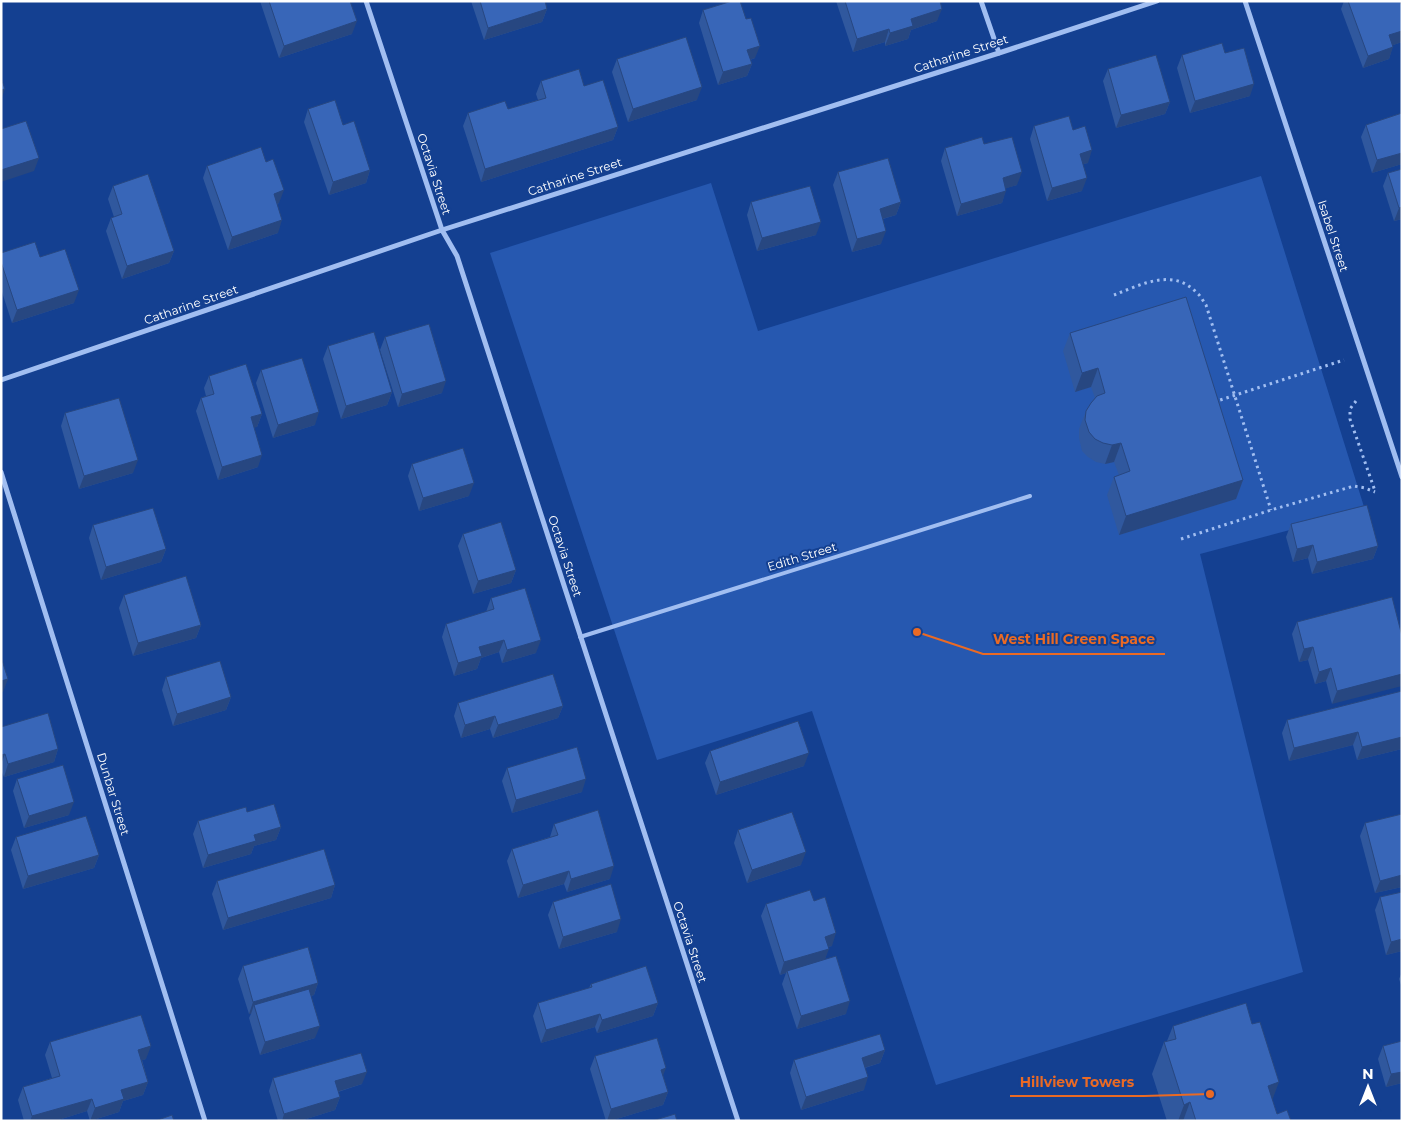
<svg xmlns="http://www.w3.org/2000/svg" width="1403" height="1122" viewBox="0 0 1403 1122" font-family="Montserrat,sans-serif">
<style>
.green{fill:#2658b0}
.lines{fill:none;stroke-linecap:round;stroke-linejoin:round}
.path{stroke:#a1bef1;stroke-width:3;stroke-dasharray:2.5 4;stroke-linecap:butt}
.service{stroke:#a1bef1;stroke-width:4}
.minor{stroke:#a1bef1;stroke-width:5}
.wall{fill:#30589e}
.shaded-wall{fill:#274781}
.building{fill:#3866b8;stroke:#274781}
.labels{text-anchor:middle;stroke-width:4;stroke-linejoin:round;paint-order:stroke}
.street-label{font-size:12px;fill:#fff;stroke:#144091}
.leader{fill:none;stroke:#ea6a24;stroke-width:2}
.callout-dot{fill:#ea6a24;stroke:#144091;stroke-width:2}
.callout-label{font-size:14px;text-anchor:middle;font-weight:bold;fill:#ea6a24;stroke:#144091;stroke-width:4;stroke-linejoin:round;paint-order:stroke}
</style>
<rect width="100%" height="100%" fill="#144091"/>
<path class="green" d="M1261 176 1365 510 1200 554 1303 972 936 1085 812 711 657 760 490 253 711 183 758 331Z"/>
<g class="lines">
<g class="path">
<path d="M1114 295C1140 285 1173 267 1197 293 1201 296 1203 301 1206 305L1271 510"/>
<path d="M1356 401 1350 409V419L1375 491"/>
<path d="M1214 402 1344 360"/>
<path d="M1181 539 1271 510 1354 486 1365 488 1375 492"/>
</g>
<path class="service" d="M580 637 1030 496"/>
<g class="minor">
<path d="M366 1 442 230 457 256 738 1121"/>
<path d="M981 1 999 53"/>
<path d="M1245 1 1402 477"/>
<path d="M1 380 442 230 999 53 1157 1"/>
<path d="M1 472 205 1121"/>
</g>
</g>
<g class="wall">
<path d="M260 1H350L352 34 279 58Z"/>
<path d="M471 1H545L547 9 542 22 484 40Z"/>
<path d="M836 1H940L937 21 911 30 908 39 885 46V42L853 52Z"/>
<path d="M1344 1H1400L1402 6V42L1393 45 1389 59 1363 68 1341 9Z"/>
<path d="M703 10 746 19 755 58 750 60 752 64 747 76 718 85 699 23Z"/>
<path d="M1225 53 1250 96 1190 113 1177 68 1182 55Z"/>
<path d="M617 59 697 100 628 122 612 72Z"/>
<path d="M1108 69 1170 102 1165 114 1116 128 1103 81Z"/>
<path d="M541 81 584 86 618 127 613 140 481 182 463 126 468 113 508 109 538 100 536 94Z"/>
<path d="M308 109 343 125 370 170 366 183 329 195 304 122Z"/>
<path d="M1402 113V164L1372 173 1361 137 1366 125Z"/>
<path d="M1034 126 1073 130 1088 163 1083 164 1082 191 1047 201 1030 139Z"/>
<path d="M984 144 1017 185 1006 188 1002 203 957 216 941 161 945 148Z"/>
<path d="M207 166 279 203 277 204 278 233 228 250 203 178Z"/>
<path d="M1402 169V219L1394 221 1383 186 1388 173Z"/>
<path d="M838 172 901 202 896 215 883 219 881 244 852 252 833 185Z"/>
<path d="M113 186 174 251 169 263 122 279 106 231 111 218 114 217 108 199Z"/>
<path d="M751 202 816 235 757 251 747 215Z"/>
<path d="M40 257 74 303 12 323 1 289V262Z"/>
<path d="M1070 333 1243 480 1236 499 1119 535 1107 495 1114 477 1119 475 1114 462 1105 464 1096 462 1088 457 1082 451 1079 438V429L1086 411 1095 398 1091 387 1075 392 1063 351Z"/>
<path d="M385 337 442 393 398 407 380 350Z"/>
<path d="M328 346 392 392 387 405 341 419 323 359Z"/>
<path d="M261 370 315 425 273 438 256 383Z"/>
<path d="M209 376 262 414 257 427H254L258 467 218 480 196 411 201 398 206 396 204 388Z"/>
<path d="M65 413 133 473 79 489 61 426Z"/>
<path d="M412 464 469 496 419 511 408 476Z"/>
<path d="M1291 524 1378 546 1373 559 1312 574 1308 558 1293 562 1286 537Z"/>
<path d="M93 525 166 549 161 562 101 580 89 538Z"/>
<path d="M463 534 516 570 511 583 473 594 458 546Z"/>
<path d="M124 595 201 625 196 638 133 656 119 608Z"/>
<path d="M491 598 536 653 502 663 499 652 481 658 477 669 454 676 442 637 446 624 486 612Z"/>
<path d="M1297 622 1402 636 1332 704 1326 681 1315 684 1308 660 1299 662 1292 634Z"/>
<path d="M166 677 231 697 226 710 173 726 162 690Z"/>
<path d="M1402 691V749L1357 760 1353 745 1289 761 1282 733 1287 720Z"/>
<path d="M458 703 563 706 558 718 493 738 490 729 461 738 454 716Z"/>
<path d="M1 727 58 749 54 762 4 777 1 770Z"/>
<path d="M710 751 804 766 716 795 705 763Z"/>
<path d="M507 768 582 792 512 813 502 781Z"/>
<path d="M17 779 69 815 24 828 13 791Z"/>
<path d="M247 812 281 827 276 840 254 846 251 854 203 868 193 834 198 821Z"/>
<path d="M1402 814V887L1375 893 1360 836 1365 823Z"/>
<path d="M554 824 610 879 567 892 564 884 518 898 507 861 512 849 550 837Z"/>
<path d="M738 830 801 865 747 883 734 843Z"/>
<path d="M16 837 99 855 94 868 23 889 11 850Z"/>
<path d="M217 881 335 885 331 898 223 930 212 894Z"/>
<path d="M1402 892V951L1386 955 1375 910 1380 897Z"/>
<path d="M814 901 832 946 828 947 825 959 846 1014 797 1029 782 984 786 973 780 975 761 916 766 904Z"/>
<path d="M553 902 617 932 559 949 548 915Z"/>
<path d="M243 966 318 983 314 995 311 996 315 1038 260 1055 249 1018 251 1014H249L238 979Z"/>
<path d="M1402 972V988L1399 979Z"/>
<path d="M591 984 658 1003 653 1016 597 1033 595 1027 541 1043 533 1016 538 1003 589 988Z"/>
<path d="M1173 1026 1272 1100 1277 1114 1291 1121H1167L1152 1074 1164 1042 1167 1041Z"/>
<path d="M1402 1041V1083L1386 1087 1378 1059 1383 1046Z"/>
<path d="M50 1042 146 1059 142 1060 148 1082 143 1095 123 1101 119 1112 90 1121 87 1111 55 1121H24L18 1100 23 1087 52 1078 45 1055Z"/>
<path d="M885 1050 880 1063 865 1068 864 1090 801 1110 790 1073 794 1060Z"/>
<path d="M595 1056 663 1076 668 1092 663 1105 610 1121H606L590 1069Z"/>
<path d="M273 1078 362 1084 338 1092 340 1097 335 1110 300 1121H278L269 1091Z"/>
</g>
<g class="shaded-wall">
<path d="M547 9 542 22 484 40 488 28Z"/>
<path d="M942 9 937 21 911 30 908 39 885 46 890 33 911 19Z"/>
<path d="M357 21 352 34 279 58 284 46Z"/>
<path d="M889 29 885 42 853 52 857 39Z"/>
<path d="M1402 31V42L1385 48 1389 35Z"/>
<path d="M760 46 755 58 743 62 747 50Z"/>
<path d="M1393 47 1389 59 1363 68 1368 56Z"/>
<path d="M752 64 747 76 718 85 723 72Z"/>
<path d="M1254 84 1250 96 1190 113 1195 101Z"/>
<path d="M702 87 697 100 628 122 633 109Z"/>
<path d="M5 89 1 100V90Z"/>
<path d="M1170 102 1165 114 1116 128 1121 115Z"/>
<path d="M618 127 613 140 481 182 485 169Z"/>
<path d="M1092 150 1088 163 1075 166 1080 154Z"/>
<path d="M1402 153V164L1372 173 1377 160Z"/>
<path d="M39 158 34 171 1 182V170Z"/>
<path d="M370 170 366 183 329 195 333 182Z"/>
<path d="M1022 172 1017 185 998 191 1003 178Z"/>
<path d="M1087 178 1082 191 1047 201 1052 188Z"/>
<path d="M284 190 279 203 269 206 274 194Z"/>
<path d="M1006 191 1002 203 957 216 961 204Z"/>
<path d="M901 202 896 215 875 221 880 209Z"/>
<path d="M1402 207V219L1394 221 1399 208Z"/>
<path d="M282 220 278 233 228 250 232 237Z"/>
<path d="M821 222 816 235 757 251 762 238Z"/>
<path d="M886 231 881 244 852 252 857 239Z"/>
<path d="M174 251 169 263 122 279 127 266Z"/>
<path d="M79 290 74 303 12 323 17 310Z"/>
<path d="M1098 368 1091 387 1075 392 1082 373Z"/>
<path d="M446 381 442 393 398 407 402 394Z"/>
<path d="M392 392 387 405 341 419 346 406Z"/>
<path d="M319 412 315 425 273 438 278 425Z"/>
<path d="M262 414 257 427 246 430 251 417Z"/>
<path d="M1121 443 1114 462 1105 464 1112 445Z"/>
<path d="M262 455 258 467 218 480 222 467Z"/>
<path d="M138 460 133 473 79 489 84 476Z"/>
<path d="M1243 480 1236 499 1119 535 1126 516Z"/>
<path d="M474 483 469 496 419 511 423 498Z"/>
<path d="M1313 545 1308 558 1293 562 1297 549Z"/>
<path d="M1378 546 1373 559 1312 574 1317 562Z"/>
<path d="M166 549 161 562 101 580 106 567Z"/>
<path d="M516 570 511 583 473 594 478 581Z"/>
<path d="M201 625 196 638 133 656 138 643Z"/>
<path d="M504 640 499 652 481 658 477 669 454 676 458 663 479 647Z"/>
<path d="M541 640 536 653 502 663 507 650Z"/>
<path d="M1313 647 1308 660 1299 662 1304 649Z"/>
<path d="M1331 668 1326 681 1315 684 1319 672Z"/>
<path d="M1402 674V686L1332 704 1337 691Z"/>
<path d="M8 679 3 692H1V681Z"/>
<path d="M231 697 226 710 173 726 177 714Z"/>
<path d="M563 706 558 718 493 738 498 725Z"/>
<path d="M495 716 490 729 461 738 465 725Z"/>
<path d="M1358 732 1353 745 1289 761 1294 748Z"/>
<path d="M1402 737V749L1357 760 1362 747Z"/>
<path d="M58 749 54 762 4 777 8 764Z"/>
<path d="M809 753 804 766 716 795 720 782Z"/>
<path d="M5 754 1 764V755Z"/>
<path d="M586 779 582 792 512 813 516 800Z"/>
<path d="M74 802 69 815 24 828 29 816Z"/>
<path d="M281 827 276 840 254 846 251 854 203 868 208 855 254 835Z"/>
<path d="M806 852 801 865 747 883 752 870Z"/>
<path d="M99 855 94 868 23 889 28 876Z"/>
<path d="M614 866 610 879 567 892 571 879Z"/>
<path d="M569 871 564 884 518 898 523 885Z"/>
<path d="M1402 875V887L1375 893 1380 881Z"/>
<path d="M335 885 331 898 223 930 228 918Z"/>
<path d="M621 919 617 932 559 949 563 937Z"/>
<path d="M836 933 832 946 820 949 825 937Z"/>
<path d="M1402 939V951L1386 955 1391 942Z"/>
<path d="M829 949 824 962 787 971 786 973 780 975 784 962Z"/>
<path d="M318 983 314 995 256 1012 254 1005 251 1014H249L253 1002Z"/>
<path d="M850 1001 846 1014 797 1029 801 1016Z"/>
<path d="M658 1003 653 1016 597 1033 602 1020Z"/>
<path d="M600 1014 595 1027 541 1043 546 1030Z"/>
<path d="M320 1026 315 1038 260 1055 265 1042Z"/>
<path d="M151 1046 146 1059 134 1063 138 1050Z"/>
<path d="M885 1050 880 1063 857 1070 862 1058Z"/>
<path d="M666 1068 661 1081V1070Z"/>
<path d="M367 1072 362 1084 330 1094 335 1081Z"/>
<path d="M1402 1072V1083L1386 1087 1391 1074Z"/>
<path d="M868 1077 864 1090 801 1110 806 1097Z"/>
<path d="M148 1082 143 1095 123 1101 119 1112 90 1121 95 1108 121 1090Z"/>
<path d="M1279 1082 1267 1114 1268 1086Z"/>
<path d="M668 1092 663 1105 610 1121H607L611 1109Z"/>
<path d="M340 1097 335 1110 300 1121H282L284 1114Z"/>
<path d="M92 1099 87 1111 55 1121H30L32 1116Z"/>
<path d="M1190 1102 1183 1121H1178L1184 1105Z"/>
</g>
<g class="building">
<path d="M269 1H350L357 21 284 46Z"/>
<path d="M480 1H545L547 9 488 28Z"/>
<path d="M732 1H740L746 19 751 18 760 46 747 50 752 64 723 72 703 10Z"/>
<path d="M845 1H940L942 9 911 19 913 26 890 33 889 29 857 39Z"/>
<path d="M1348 1H1400L1402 6V31L1389 35 1393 47 1368 56Z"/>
<path d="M686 37 702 87 633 109 617 59Z"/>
<path d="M1222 43 1225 53 1244 48 1254 84 1195 101 1182 55Z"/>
<path d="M1156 55 1170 102 1121 115 1108 69Z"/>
<path d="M579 69 584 86 603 80 618 127 485 169 468 113 505 101 508 109 546 98 541 81Z"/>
<path d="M1 78 5 89 1 90Z"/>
<path d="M335 100 343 125 354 121 370 170 333 182 308 109Z"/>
<path d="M1402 113V153L1377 160 1366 125Z"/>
<path d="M1069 116 1073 130 1085 126 1092 150 1080 154 1087 178 1052 188 1034 126Z"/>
<path d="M26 121 39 158 1 170V129Z"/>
<path d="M982 137 984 144 1012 137 1022 172 1003 178 1006 191 961 204 945 148Z"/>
<path d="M261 147 266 162 273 159 284 190 274 194 282 220 232 237 207 166Z"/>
<path d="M888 158 901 202 880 209 886 231 857 239 838 172Z"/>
<path d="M1402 169V207L1399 208 1388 173Z"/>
<path d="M148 174 174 251 127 266 111 218 122 214 113 186Z"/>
<path d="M810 186 821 222 762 238 751 202Z"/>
<path d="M35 242 40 257 65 249 79 290 17 310 1 262V253Z"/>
<path d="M1186 297 1243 480 1126 516 1114 477 1130 471 1121 443 1112 445 1103 443 1095 439 1089 432 1085 420 1086 411 1091 403 1097 396 1105 393 1098 368 1082 373 1070 333Z"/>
<path d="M429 324 446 381 402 394 385 337Z"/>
<path d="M374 332 392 392 346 406 328 346Z"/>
<path d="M302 358 319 412 278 425 261 370Z"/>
<path d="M246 364 262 414 251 417 262 455 222 467 201 398 214 394 209 376Z"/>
<path d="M119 398 138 460 84 476 65 413Z"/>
<path d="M463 448 474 483 423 498 412 464Z"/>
<path d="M1367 505 1378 546 1317 562 1313 545 1297 549 1291 524Z"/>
<path d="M153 508 166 549 106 567 93 525Z"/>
<path d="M501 522 516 570 478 581 463 534Z"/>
<path d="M186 576 201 625 138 643 124 595Z"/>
<path d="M525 588 541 640 507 650 504 640 479 647 482 656 458 663 446 624 494 609 491 598Z"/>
<path d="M1392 597 1402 636V674L1337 691 1331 668 1319 672 1313 647 1304 649 1297 622Z"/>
<path d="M1 657 8 679 1 681Z"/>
<path d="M220 661 231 697 177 714 166 677Z"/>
<path d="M553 674 563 706 498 725 495 716 465 725 458 703Z"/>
<path d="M1402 691V737L1362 747 1358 732 1294 748 1287 720Z"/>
<path d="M48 713 58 749 8 764 5 754 1 755V727Z"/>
<path d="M798 721 809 753 720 782 710 751Z"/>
<path d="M577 747 586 779 516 800 507 768Z"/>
<path d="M63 765 74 802 29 816 17 779Z"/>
<path d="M274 804 281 827 254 835 256 841 208 855 198 821 246 807 247 812Z"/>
<path d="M598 810 614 866 571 879 569 871 523 885 512 849 558 835 554 824Z"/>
<path d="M792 812 806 852 752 870 738 830Z"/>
<path d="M1402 814V875L1380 881 1365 823Z"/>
<path d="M86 816 99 855 28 876 16 837Z"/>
<path d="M324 849 335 885 228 918 217 881Z"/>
<path d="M611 884 621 919 563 937 553 902Z"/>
<path d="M810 890 814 901 825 897 836 933 825 937 829 949 784 962 766 904Z"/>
<path d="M1402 892V939L1391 942 1380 897Z"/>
<path d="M308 947 318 983 253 1002 243 966Z"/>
<path d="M836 956 850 1001 801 1016 787 971Z"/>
<path d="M646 966 658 1003 602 1020 600 1014 546 1030 538 1003 592 987 591 984Z"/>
<path d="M309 989 320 1026 265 1042 254 1005Z"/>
<path d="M1246 1003 1252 1024 1260 1022 1279 1082 1268 1086 1277 1114 1287 1110 1291 1121H1196L1190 1102 1184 1105 1164 1042 1176 1039 1173 1026Z"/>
<path d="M141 1015 151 1046 138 1050 148 1082 121 1090 124 1099 95 1108 92 1099 32 1116 23 1087 60 1076 50 1042Z"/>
<path d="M880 1034 885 1050 862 1058 868 1077 806 1097 794 1060Z"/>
<path d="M657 1038 666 1068 661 1070 668 1092 611 1109 595 1056Z"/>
<path d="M1402 1041V1072L1391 1074 1383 1046Z"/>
<path d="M361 1053 367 1072 335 1081 340 1097 284 1114 273 1078Z"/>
<path d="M675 1114 677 1121H652Z"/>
<path d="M172 1115 174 1121H155Z"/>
</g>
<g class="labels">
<g class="street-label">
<text transform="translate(961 54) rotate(-18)" y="4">Catharine Street</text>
<text transform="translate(434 174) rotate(72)" y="4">Octavia Street</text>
<text transform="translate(575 177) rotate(-18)" y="4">Catharine Street</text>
<text transform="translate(1333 236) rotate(72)" y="4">Isabel Street</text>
<text transform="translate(191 305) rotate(-19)" y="4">Catharine Street</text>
<text transform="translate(565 556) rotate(72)" y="4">Octavia Street</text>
<text transform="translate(802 557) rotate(-17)" y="4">Edith Street</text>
<text transform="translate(113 794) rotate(73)" y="4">Dunbar Street</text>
<text transform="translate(690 942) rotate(72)" y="4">Octavia Street</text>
</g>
</g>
<path class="leader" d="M917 632L983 654H1165M1210 1094L1144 1096H1010"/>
<g class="callout-dot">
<circle cx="917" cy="632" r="5"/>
<circle cx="1210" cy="1094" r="5"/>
</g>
<g class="callout-label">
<text x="1074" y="644">West Hill Green Space</text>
<text x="1077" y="1087">Hillview Towers</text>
</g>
<rect width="1403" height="1122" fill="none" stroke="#ffffff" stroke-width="5"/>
<g transform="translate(1368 1087)" stroke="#144091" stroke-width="4" paint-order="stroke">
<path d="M0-4L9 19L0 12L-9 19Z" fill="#ffffff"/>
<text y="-8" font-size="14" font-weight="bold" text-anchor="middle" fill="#ffffff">N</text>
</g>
</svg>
